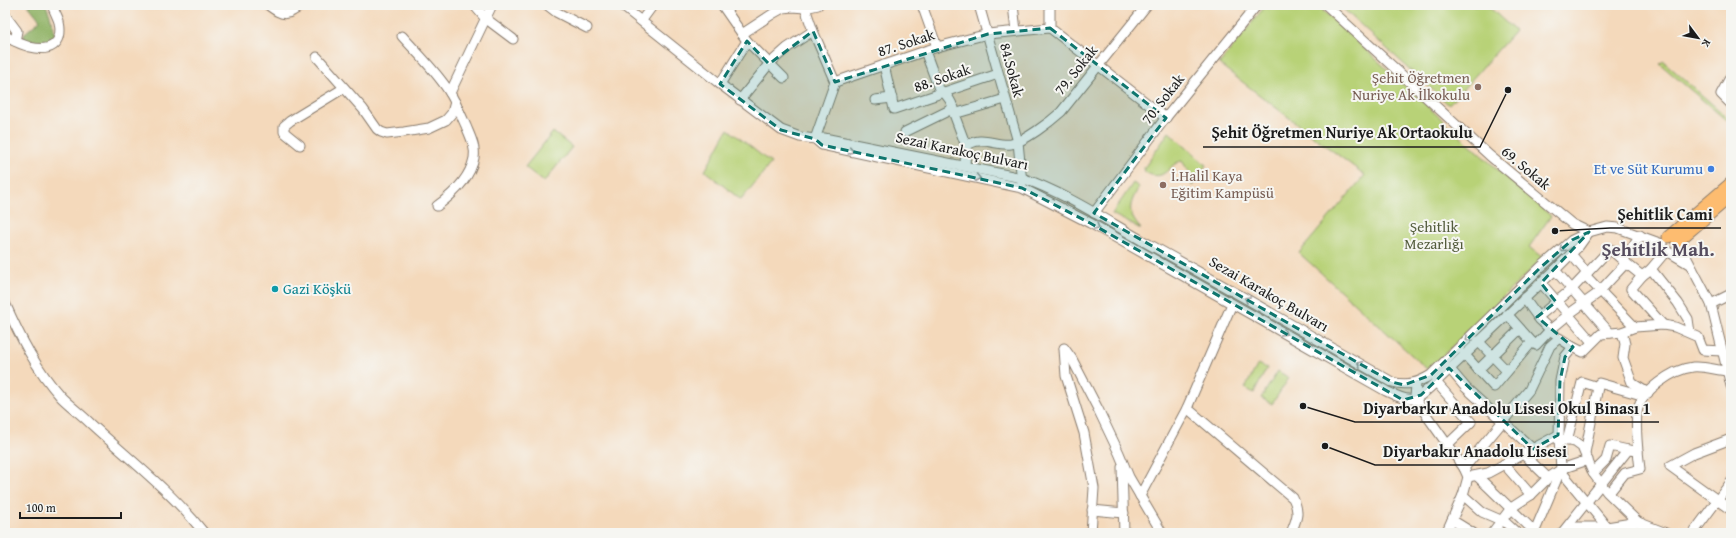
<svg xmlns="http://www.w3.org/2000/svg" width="1736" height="538" viewBox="0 0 1736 538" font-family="'Gentium Book Plus',serif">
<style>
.green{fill:#b8d277;stroke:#6a774a}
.forest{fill:#92b468;stroke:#576842}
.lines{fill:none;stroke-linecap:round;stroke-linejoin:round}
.minor-casing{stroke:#887a6c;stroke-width:11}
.major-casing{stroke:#887a6c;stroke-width:13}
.minor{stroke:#fff;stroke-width:9}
.major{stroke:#fdbc6f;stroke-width:11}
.oneway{stroke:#999}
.marked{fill:#0f766e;fill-opacity:0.2;stroke:#0f766e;stroke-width:3;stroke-dasharray:8 5;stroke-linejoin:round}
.education-dot{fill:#8d6e63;stroke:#f6f6f2;stroke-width:1.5}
.shop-dot{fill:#3f7fe0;stroke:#f6f6f2;stroke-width:1.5}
.culture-dot{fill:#0f9aa8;stroke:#f6f6f2;stroke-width:1.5}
.labels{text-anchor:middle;stroke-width:4;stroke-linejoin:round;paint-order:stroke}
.street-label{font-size:15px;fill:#1c1c1c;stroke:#f6f6f2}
.education-label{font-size:15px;fill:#785e54;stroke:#f6f6f2;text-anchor:end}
.shop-label{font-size:15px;fill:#366cbe;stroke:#f6f6f2;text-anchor:end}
.park-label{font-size:15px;fill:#535c3c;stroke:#f6f6f2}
.culture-label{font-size:15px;fill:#0d838f;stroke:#f6f6f2;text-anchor:start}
.district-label{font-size:19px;font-weight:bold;fill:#554c5e;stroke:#f6f6f2}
.leader{fill:none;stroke:#1c1c1c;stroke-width:1.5}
.callout-dot{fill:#1c1c1c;stroke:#f6f6f2;stroke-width:1.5}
.callout-label{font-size:16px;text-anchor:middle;font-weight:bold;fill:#1c1c1c;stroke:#f6f6f2;stroke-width:4;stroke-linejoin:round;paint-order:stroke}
</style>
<rect width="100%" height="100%" fill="#f6f6f2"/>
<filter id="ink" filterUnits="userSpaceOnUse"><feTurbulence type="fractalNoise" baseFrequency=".025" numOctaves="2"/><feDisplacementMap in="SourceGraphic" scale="8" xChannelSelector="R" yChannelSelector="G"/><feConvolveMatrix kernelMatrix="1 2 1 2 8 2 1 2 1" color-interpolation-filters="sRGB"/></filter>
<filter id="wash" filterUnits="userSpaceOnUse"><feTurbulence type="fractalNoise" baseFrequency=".012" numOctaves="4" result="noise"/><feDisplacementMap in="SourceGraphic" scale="16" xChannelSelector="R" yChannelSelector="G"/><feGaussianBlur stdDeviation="0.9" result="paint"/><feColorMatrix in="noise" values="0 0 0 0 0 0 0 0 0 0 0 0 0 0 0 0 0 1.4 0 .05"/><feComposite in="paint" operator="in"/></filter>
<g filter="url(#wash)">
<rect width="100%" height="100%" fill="#f4d9bb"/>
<g class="green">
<path d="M1266 5H1317L1472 147 1551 216 1529 247 1543 258 1428 370 1299 253 1365 175 1326 146 1219 64Z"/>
<path d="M1339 5H1487L1515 31 1449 105Z"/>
<path d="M1663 61 1728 118 1726 120 1660 64Z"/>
<path d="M728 129 771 163 741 200 705 171Z"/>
<path d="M553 132 572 147 544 182 525 167Z"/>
<path d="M1169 132 1206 165 1192 186V176L1182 161C1168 163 1166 184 1145 172L1144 168Z"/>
<path d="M1133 183 1139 187C1129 205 1126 212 1141 229L1112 214Z"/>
<path d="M1258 364 1267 368 1254 393 1245 388Z"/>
<path d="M1278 371 1289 378 1272 404 1261 398Z"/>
</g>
<path class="forest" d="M28 5H46L50 15 55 35 50 43 40 45 22 42 25 33 40 20Z"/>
</g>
<g filter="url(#ink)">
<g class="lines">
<g class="minor-casing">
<g id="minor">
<path d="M268 5C284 17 286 16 302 5"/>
<path d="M474 5 485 18 513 39"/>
<path d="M547 5 556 12 587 28"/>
<path d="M621 5 720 84 781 130 800 137 815 139 822 145 1022 188 1090 223 1386 391C1413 404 1414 402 1436 382L1555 270 1579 246 1589 232 1572 224 1490 156 1326 5"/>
<path d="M722 5 747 41 784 78"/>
<path d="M804 5 813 31 835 82 815 139"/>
<path d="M922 5 937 47"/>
<path d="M979 5 1018 142 1022 183"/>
<path d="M1013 5 1016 31"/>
<path d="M5 15 17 31 15 41"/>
<path d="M642 20 653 5"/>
<path d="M1050 28V5"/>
<path d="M742 34 774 13 783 8 792 7 805 8 818 5"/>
<path d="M5 35C11 41 21 44 30 47 49 52 64 45 59 22 57 16 54 11 52 5"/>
<path d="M402 36C418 54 437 72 450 93 456 103 461 115 466 126 470 136 476 147 474 158 470 179 452 195 437 206"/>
<path d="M925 51 939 89C947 94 954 104 954 114L966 146 965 166"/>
<path d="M317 57 363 109 377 129 381 132 387 134 404 132 429 128 446 120 452 113 455 102"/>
<path d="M884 65 894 109 998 74"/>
<path d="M1731 76 1721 94 1731 104"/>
<path d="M835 82 937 47 988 34 1050 28 1166 118"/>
<path d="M720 84 747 41"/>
<path d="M450 93 492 5"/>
<path d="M740 100 769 64 787 48 813 31"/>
<path d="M875 100 892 98"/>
<path d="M954 114 1005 99"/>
<path d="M905 132 954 108"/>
<path d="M815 139 824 138 1022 178C1065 193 1104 219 1143 241 1227 287 1309 335 1392 382 1407 386 1418 383 1431 375L1541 267 1572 240 1589 232 1607 227 1618 228 1662 244"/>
<path d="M300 145 284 132V126L290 121 344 88"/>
<path d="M966 146C981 135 995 146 1011 144 1024 142 1051 121 1061 112L1147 5"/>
<path d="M1094 213 1164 120 1257 5"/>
<path d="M1677 242 1682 249 1711 304 1731 386"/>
<path d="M1667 251 1689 264"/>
<path d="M1571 254 1587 273"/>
<path d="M1623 261 1640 235"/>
<path d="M1626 263 1642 276 1651 269 1666 251"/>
<path d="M1651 269 1678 303 1688 319 1690 333"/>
<path d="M1555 270 1610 333"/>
<path d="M1585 275 1635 327"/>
<path d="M1642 276 1631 289 1663 325"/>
<path d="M1541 283 1592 342"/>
<path d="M1524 298 1540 320 1554 333"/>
<path d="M5 303C20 337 36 369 61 397 70 406 81 414 90 423 129 459 171 491 204 533"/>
<path d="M1711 304 1731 294"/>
<path d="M1622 332 1625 344 1623 358 1632 383 1648 393"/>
<path d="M1478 341 1507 371"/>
<path d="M1532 342 1536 345 1550 330 1573 311 1597 294 1626 263 1610 249 1572 289 1538 317"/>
<path d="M1064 348 1072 359 1098 409 1119 453 1129 477 1162 533"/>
<path d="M1064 349 1066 376 1084 433 1094 488 1091 533"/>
<path d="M1464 354 1494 387 1532 342 1507 314"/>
<path d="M1449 368 1466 388 1533 449"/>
<path d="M1478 370 1520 329"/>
<path d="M1436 382 1471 422 1446 446"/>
<path d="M1416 383 1415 399 1464 468 1468 477 1463 495 1446 533"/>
<path d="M1187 408 1293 498C1300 513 1297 518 1291 533"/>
<path d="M1731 439 1694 453 1670 466 1731 510"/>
<path d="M1567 441 1582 382 1598 387 1599 383 1645 396"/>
<path d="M1585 453 1598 387"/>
<path d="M1523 454 1548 478"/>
<path d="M1504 464 1531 495"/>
<path d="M1122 467 1124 533"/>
<path d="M1464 468 1529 390 1550 346 1559 338 1573 347"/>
<path d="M1561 469 1588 460"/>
<path d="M1593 473 1606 460 1610 446 1628 450"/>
<path d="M1477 476 1535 532"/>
<path d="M1468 477 1488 473 1558 435"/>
<path d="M1609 493 1625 473 1640 469C1638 451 1635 431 1637 413 1639 392 1673 369 1693 367 1704 366 1716 370 1727 371"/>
<path d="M1463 495 1482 512 1505 522 1517 533"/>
<path d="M1140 496 1187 408 1232 304"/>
<path d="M1092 510 1124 513"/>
<path d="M1452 520 1473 533"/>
<path d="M1638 522 1607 492 1593 473 1582 447 1575 442 1559 439 1560 381 1565 357 1573 347 1583 352 1601 334 1622 332 1635 327 1663 325 1675 327 1698 337 1703 350 1722 351"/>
<path d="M1492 533 1511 508 1531 495 1548 478 1560 470 1607 527 1600 533"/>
<path d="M1534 533 1561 469 1559 439"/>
<path d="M1562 533 1628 450 1638 451"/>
<path d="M1563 533 1577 527H1607L1638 522 1666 533"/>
<path d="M1693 533 1731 482"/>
</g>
</g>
<g class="major-casing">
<g id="major">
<path d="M1668 237 1731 183"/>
<path d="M1677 242 1731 196"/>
</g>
</g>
<use href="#minor" class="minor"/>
<use href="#major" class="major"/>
</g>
<defs><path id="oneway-chevron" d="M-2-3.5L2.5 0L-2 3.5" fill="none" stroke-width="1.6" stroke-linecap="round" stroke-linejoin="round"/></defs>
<g class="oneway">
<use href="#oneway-chevron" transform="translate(851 151) rotate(12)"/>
<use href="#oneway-chevron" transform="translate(978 178) rotate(11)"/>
<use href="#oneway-chevron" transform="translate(1097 227) rotate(31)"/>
<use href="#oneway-chevron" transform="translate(1562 249) rotate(138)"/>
<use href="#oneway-chevron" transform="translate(1247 299) rotate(-150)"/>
<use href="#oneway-chevron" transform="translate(1284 333) rotate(30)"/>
<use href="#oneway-chevron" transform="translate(1468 339) rotate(135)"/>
<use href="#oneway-chevron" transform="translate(1360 364) rotate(-151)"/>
</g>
</g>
<path class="marked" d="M1050 28 1166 118 1094 213 1392 382 1404 385 1431 375 1541 267 1572 240 1589 232 1541 283 1556 302 1537 317 1573 347 1565 357 1560 381 1558 435 1533 449 1449 368 1421 395 1403 400 1090 223 1022 188 822 145 815 139 781 130 720 84 747 41 769 64 813 31 835 82 988 34Z"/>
<g class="education-dot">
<circle cx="1478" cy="87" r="4"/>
<circle cx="1163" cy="185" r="4"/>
</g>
<circle class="shop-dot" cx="1711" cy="169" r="4"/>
<circle class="culture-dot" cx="275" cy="289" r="4"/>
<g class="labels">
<g class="street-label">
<text transform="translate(906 43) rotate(-18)" y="5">87. Sokak</text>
<text transform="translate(1012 70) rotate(75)" y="5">84.Sokak</text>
<text transform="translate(1076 70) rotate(-51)" y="5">79. Sokak</text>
<text transform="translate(942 78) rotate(-19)" y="5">88. Sokak</text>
<text transform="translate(1163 99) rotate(-52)" y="5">70. Sokak</text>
<text transform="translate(962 151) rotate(12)" y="5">Sezai Karakoç Bulvarı</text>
<text transform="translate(1526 168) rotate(40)" y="5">69. Sokak</text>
<text transform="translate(1269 294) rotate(30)" y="5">Sezai Karakoç Bulvarı</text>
</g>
<g class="education-label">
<text x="1470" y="83">Şehit Öğretmen<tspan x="1470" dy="17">Nuriye Ak İlkokulu</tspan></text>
<text x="1171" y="181" text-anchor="start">İ.Halil Kaya<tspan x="1171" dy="17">Eğitim Kampüsü</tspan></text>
</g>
<g class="shop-label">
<text x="1703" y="174">Et ve Süt Kurumu</text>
</g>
<g class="park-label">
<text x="1434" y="232">Şehitlik<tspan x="1434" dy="17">Mezarlığı</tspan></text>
</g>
<g class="culture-label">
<text x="283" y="294">Gazi Köşkü</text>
</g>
<g class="district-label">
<text x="1658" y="256">Şehitlik Mah.</text>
</g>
</g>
<path class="leader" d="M1508 90L1480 147H1203M1555 231L1610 228H1721M1303 406L1355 422H1659M1325 446L1375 465H1575"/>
<g class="callout-dot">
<circle cx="1508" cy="90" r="4"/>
<circle cx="1555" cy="231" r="4"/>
<circle cx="1303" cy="406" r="4"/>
<circle cx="1325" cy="446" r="4"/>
</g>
<g class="callout-label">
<text x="1342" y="138">Şehit Öğretmen Nuriye Ak Ortaokulu</text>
<text x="1665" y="220">Şehitlik Cami</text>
<text x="1507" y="414">Diyarbarkır Anadolu Lisesi Okul Binası 1</text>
<text x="1475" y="457">Diyarbakır Anadolu Lisesi</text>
</g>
<rect width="1736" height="538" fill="none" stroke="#f6f6f2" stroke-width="20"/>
<g transform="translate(1698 38) rotate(122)" stroke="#f6f6f2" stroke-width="3" paint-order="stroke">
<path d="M0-3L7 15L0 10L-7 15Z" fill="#1c1c1c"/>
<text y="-6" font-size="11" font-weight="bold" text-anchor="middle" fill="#1c1c1c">K</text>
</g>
<path d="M20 512v6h101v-6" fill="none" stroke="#1c1c1c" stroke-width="2"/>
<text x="26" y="512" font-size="12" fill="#1c1c1c" stroke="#f6f6f2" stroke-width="3" paint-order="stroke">100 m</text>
</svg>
